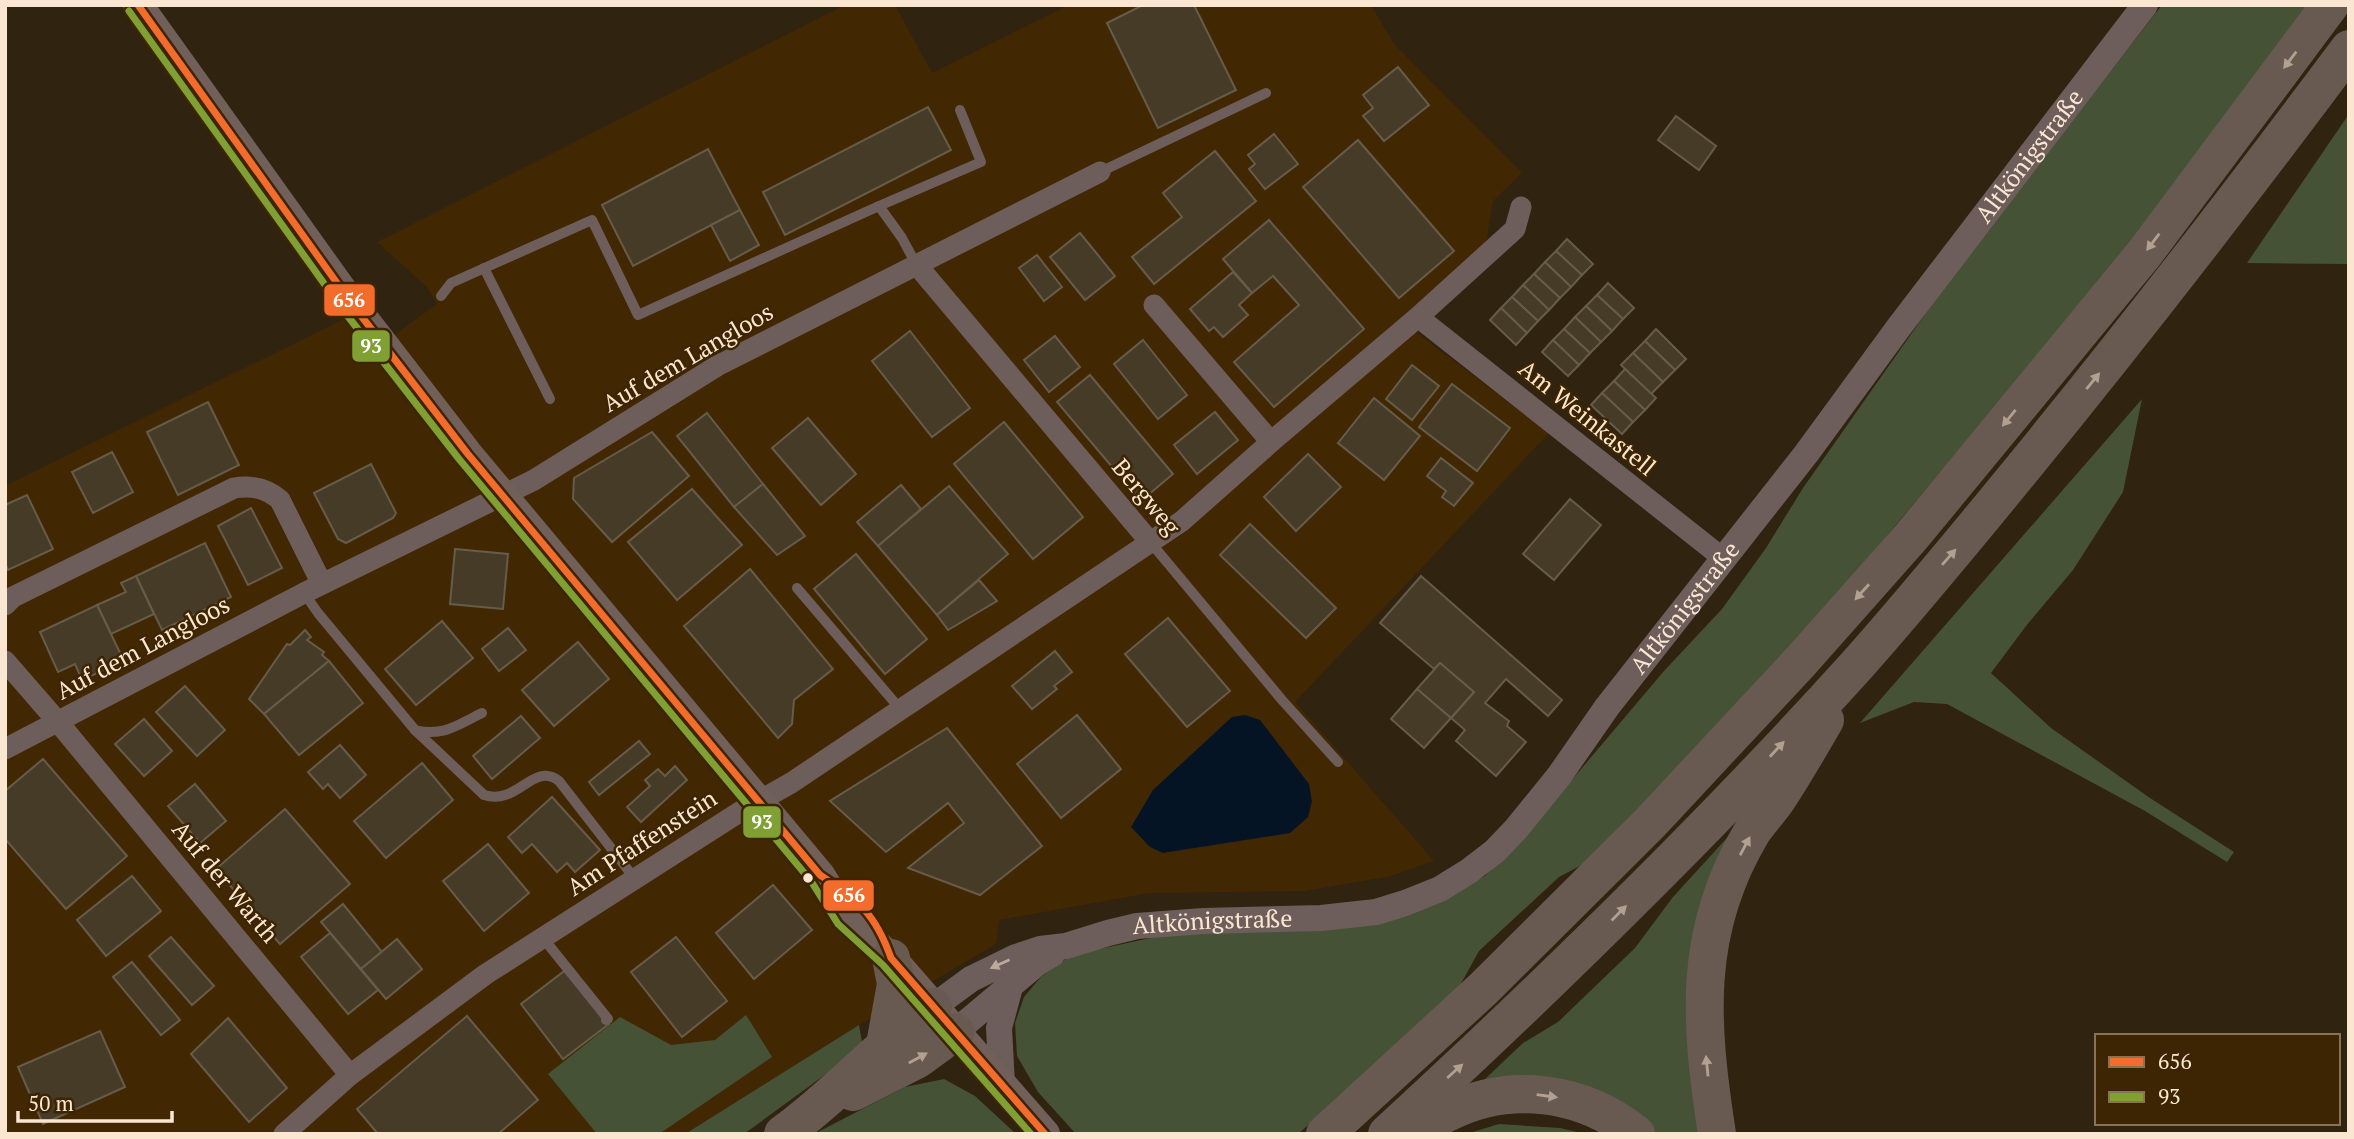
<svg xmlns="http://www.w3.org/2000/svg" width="2354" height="1139" viewBox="0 0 2354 1139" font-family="'PT Serif',serif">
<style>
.built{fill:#422802}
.green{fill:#465236}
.water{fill:#051424}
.building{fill:#453b27;stroke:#665c4a;stroke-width:2}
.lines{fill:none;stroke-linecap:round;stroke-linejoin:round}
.service{stroke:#6d5e5b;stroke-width:10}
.minor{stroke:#6d5e5b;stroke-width:21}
.tertiary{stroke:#6d5e5b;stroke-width:26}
.secondary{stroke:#715f5a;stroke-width:30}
.motorway{stroke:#685a50;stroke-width:38}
.bus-1-casing{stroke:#3d2503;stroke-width:12}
.bus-2-casing{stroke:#3d2503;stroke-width:12}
.bus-1{stroke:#f36c2b;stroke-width:7}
.bus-2{stroke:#81a034;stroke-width:7}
.oneway{fill:#b2a090}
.oneway2{fill:#bba99c}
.bus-dot{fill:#fbe7d1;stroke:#3d2503;stroke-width:2.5}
.labels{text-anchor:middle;stroke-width:5;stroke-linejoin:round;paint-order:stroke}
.street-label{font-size:24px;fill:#fbe7d1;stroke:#3d2503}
.line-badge{stroke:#3d2503;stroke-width:2.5}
.badge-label{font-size:19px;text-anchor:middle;font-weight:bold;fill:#fff}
</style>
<rect width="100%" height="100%" fill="#302310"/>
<path class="built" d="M845 5H895L932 73 1069 5H1371L1394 44 1522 173 1493 201 1485 248 1401 321 1549 433 1295 702 1434 861 1391 876 1305 891 1149 893 999 920 996 944 859 1025 685 1134H5V486L346 318 372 351 437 304 428 288 377 242Z"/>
<g class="green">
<path d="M2162 5H2309L2135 238 1826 609 1595 858 1559 877 1479 951 1459 987 1371 1070 1298 1134H1076L1038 1092 1017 1056 1015 1023 1024 997 1041 977 1071 955 1165 935 1440 900 1485 876 1521 840 1664 671 1722 609 1766 548 1803 488 1954 273Z"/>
<path d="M2349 114V264L2247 263Z"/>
<path d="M2142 399 2123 492 2073 570 2026 626 1991 673 2051 728 2150 798 2234 852 2227 862 2145 811 1947 704 1914 702 1860 723Z"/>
<path d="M1736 828 1728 859 1709 1134H1656L1623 1109 1484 1080 1523 1043 1558 1022 1635 948 1673 897Z"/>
<path d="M746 1015 772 1057 659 1134H597L548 1074 620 1017 671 1045 715 1040Z"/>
<path d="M859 1025 863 1047 744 1134H685Z"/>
<path d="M944 1079 975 1096 1016 1134H814L905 1087Z"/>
<path d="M1499 1124 1560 1128 1586 1134H1466Z"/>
</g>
<path class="water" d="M1245 715 1260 720 1309 784 1312 801 1308 817 1290 833 1163 853 1150 847 1131 827 1153 790 1232 717Z"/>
<g class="building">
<path d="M1143 5H1194L1236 90 1158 128 1107 23Z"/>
<path d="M1398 67 1429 105 1384 141 1363 116 1373 108 1363 95Z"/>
<path d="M928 107 951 150 785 235 763 192Z"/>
<path d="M1676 116 1716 146 1699 170 1658 140Z"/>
<path d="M1274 134 1298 164 1265 189 1249 169 1255 164 1248 155Z"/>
<path d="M1358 140 1454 251 1399 298 1303 187Z"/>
<path d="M708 149 740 210 633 266 602 205Z"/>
<path d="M1215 151 1256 201 1154 284 1132 257 1182 217 1163 193Z"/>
<path d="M740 210 759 245 730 261 711 225Z"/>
<path d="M1269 220 1364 329 1274 407 1234 362 1299 305 1273 276 1252 293 1223 259Z"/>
<path d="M1080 233 1115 276 1085 300 1050 257Z"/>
<path d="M1567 239 1593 264 1582 275 1556 251Z"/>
<path d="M1556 251 1582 275 1571 287 1545 262Z"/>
<path d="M1037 255 1062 287 1044 301 1019 268Z"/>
<path d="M1545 262 1571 287 1560 298 1534 274Z"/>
<path d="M1233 272 1252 293 1239 305 1248 315 1223 337 1214 327 1209 331 1190 309Z"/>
<path d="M1534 274 1560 298 1549 310 1523 285Z"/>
<path d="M1608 283 1634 308 1623 319 1597 295Z"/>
<path d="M1523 285 1549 310 1538 321 1512 297Z"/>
<path d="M1597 295 1623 319 1612 331 1586 306Z"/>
<path d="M1512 297 1538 321 1527 333 1501 308Z"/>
<path d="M1586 306 1612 331 1601 342 1575 317Z"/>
<path d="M1501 308 1527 333 1516 345 1490 320Z"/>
<path d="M1575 317 1601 342 1590 353 1564 329Z"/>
<path d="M1564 329 1590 353 1579 365 1553 340Z"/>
<path d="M1656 329 1686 359 1675 370 1645 341Z"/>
<path d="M910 331 970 408 932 437 872 361Z"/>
<path d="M1055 336 1080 367 1049 392 1024 360Z"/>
<path d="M1143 340 1187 395 1158 419 1114 364Z"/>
<path d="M1553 340 1579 365 1568 376 1542 352Z"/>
<path d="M1645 341 1675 370 1663 382 1633 353Z"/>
<path d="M1633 353 1663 382 1651 394 1621 365Z"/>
<path d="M1412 365 1439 386 1412 420 1386 399Z"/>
<path d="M1625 369 1656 398 1645 410 1614 381Z"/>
<path d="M1090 375 1173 474 1141 501 1057 402Z"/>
<path d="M1614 381 1645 410 1633 422 1602 393Z"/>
<path d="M1452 384 1510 428 1477 471 1419 427Z"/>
<path d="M1602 393 1633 422 1622 434 1591 405Z"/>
<path d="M1374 398 1420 436 1384 480 1338 443Z"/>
<path d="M208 402 239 465 178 495 147 432Z"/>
<path d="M1215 412 1238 440 1197 474 1174 445Z"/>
<path d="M707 413 763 484 734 507 677 436Z"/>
<path d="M808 418 856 474 821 505 772 448Z"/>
<path d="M1004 422 1083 517 1033 559 954 464Z"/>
<path d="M652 432 689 476 612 542 573 499 574 478Z"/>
<path d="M112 452 133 492 93 513 72 472Z"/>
<path d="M1308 454 1341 487 1296 531 1264 497Z"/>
<path d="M1441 458 1473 483 1454 506 1442 497 1446 491 1427 476Z"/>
<path d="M371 464 396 513 393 518 346 543 338 539 314 493Z"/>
<path d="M763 484 805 536 777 555 734 507Z"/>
<path d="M901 485 921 509 878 546 857 522Z"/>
<path d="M949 486 1008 554 937 615 878 546Z"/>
<path d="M692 489 742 545 677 600 628 542Z"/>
<path d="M27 495 53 549 8 570 5 563V505Z"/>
<path d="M1570 499 1601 525 1554 580 1523 554Z"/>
<path d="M251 508 282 568 248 585 218 526Z"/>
<path d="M1250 524 1336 608 1306 638 1220 555Z"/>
<path d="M205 543 231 597 162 630 136 576Z"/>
<path d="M455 549 508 554 503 609 450 604Z"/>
<path d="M856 554 927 639 885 674 814 589Z"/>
<path d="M750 569 833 669 794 700 792 724 778 738 684 626Z"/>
<path d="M136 576 154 614 111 634 97 605 126 592 121 583Z"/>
<path d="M1421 576 1562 700 1548 716 1506 679 1485 703 1509 721 1507 726 1526 742 1496 776 1456 741 1465 730 1451 718 1474 692 1440 663 1434 669 1380 623Z"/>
<path d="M979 580 997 601 948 630 937 615Z"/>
<path d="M97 605 124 661 82 680 75 664 58 672 40 632Z"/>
<path d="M1168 618 1230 691 1187 727 1125 654Z"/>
<path d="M442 621 473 658 416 705 385 669Z"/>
<path d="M508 628 526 650 499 671 482 649Z"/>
<path d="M305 630 311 637 307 640 324 652 322 655 329 661 264 714 249 699 287 644 290 645Z"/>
<path d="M578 642 609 679 554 726 522 690Z"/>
<path d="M1055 651 1072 672 1054 686 1057 689 1032 709 1012 686Z"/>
<path d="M329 661 363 703 299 755 264 714Z"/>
<path d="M1440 663 1474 692 1451 718 1417 689Z"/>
<path d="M185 686 225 730 197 756 156 712Z"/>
<path d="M1417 689 1451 718 1424 748 1391 719Z"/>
<path d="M1077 715 1121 769 1061 818 1017 764Z"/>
<path d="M521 716 540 738 492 779 473 756Z"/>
<path d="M144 719 172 751 144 776 115 744Z"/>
<path d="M947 728 1042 846 980 895 908 868 964 823 948 803 886 852 830 801Z"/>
<path d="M639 741 650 754 599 795 589 782Z"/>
<path d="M340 745 366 775 340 798 328 784 323 789 308 772Z"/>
<path d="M43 759 127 856 66 909 5 839V791Z"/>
<path d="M422 763 453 800 386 858 354 821Z"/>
<path d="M675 766 687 780 641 822 627 807 650 786 645 780 658 769 665 776Z"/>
<path d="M195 784 226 821 200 843 168 806Z"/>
<path d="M552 797 600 850 575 872 567 863 557 872 532 844 522 853 508 837Z"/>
<path d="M285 809 350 884 280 944 216 869Z"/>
<path d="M488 844 529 893 484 931 443 881Z"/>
<path d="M132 876 161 911 106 956 77 920Z"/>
<path d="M773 885 812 930 754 979 716 933Z"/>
<path d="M343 904 382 952 361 969 321 922Z"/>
<path d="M330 933 378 990 348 1014 301 957Z"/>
<path d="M171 937 214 986 192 1005 149 956Z"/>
<path d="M676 937 727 1001 682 1037 631 972Z"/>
<path d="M397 939 422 969 386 999 361 969Z"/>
<path d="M132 962 180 1020 161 1035 113 977Z"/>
<path d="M567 969 609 1024 563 1059 521 1004Z"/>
<path d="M467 1016 538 1100 498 1134H378L357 1109Z"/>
<path d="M228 1018 287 1088 249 1122 191 1054Z"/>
<path d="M100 1031 125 1087 43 1124 18 1067Z"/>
</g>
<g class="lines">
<g class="service">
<path d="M1100 172 1266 93"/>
<path d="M879 206 981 162 960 110"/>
<path d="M484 268 550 399"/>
<path d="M441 296 451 283 592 220 638 315 879 206 902 238 916 264"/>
<path d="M1151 543 1282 700 1338 762"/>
<path d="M797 588 901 710"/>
<path d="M304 593 318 613 415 730C444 737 457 725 482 713"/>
<path d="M415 730 484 795C518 806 533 761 559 781L635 879"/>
<path d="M543 938 608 1019 606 1020"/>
</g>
<g class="minor">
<path d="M916 264 1151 543"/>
<path d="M1154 305 1271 442"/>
<path d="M1418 317 1724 559"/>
<path d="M5 605 13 597 234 488C252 485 266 488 280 500L322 584"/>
<path d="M5 661 58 722 350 1075"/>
<path d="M5 749 304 593 534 480 717 366 1100 172"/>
<path d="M284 1134 350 1075 486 974 738 813 791 783 1182 521 1271 442 1418 317 1515 229 1521 207"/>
</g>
<g class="tertiary">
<path id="s1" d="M933 1007 971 979 1016 957 1040 949 1066 946 1108 933 1137 926 1203 921 1321 918 1376 912 1405 903 1440 889 1469 871 1495 851 1516 829 1559 776 1607 707 1806 454 1899 327 2145 5"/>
<path d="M955 1032 1036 964 1052 954"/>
<path d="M1002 1085 999 1028 1010 987"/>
</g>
<path class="secondary" d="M138 5 352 304 467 453 820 875 846 917 891 958 1045 1134"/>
<g class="motorway">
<path d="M885 1045 896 984 891 958"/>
<path d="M853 1092 918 1059 955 1032"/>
<path d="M783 1134C837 1095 880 1045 933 1007"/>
<path d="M1325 1134 1483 989 1650 823 1801 661 1911 537 2144 254 2330 5"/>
<path d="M1387 1134C1550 984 1709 829 1857 665 1914 601 1968 535 2022 469 2134 332 2243 191 2349 49"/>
<path d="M1415 1134C1425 1127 1435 1119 1447 1113 1509 1081 1582 1091 1636 1134"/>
<path d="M1717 1134C1700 1023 1692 932 1752 832 1760 820 1770 810 1778 798 1795 772 1810 746 1825 720"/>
</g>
<g class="bus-1-casing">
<path id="bus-1" d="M138 5 352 304 467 453 820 875C859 901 875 913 891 958L1045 1134"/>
</g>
<g class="bus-2-casing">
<path id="bus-2" d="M129 11 343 310 459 459 811 881 838 924 883 965 1031 1134"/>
</g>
<use href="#bus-1" class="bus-1"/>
<use href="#bus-2" class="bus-2"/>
</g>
<defs><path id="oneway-solid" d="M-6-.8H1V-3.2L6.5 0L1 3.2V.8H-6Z" transform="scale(1.75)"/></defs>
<g class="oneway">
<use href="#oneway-solid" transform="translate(2290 60) rotate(127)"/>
<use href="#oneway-solid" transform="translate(2153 242) rotate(127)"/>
<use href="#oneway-solid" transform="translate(2093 381) rotate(-51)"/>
<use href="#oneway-solid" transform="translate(2009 418) rotate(129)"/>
<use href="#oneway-solid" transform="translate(1949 557) rotate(-49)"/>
<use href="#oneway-solid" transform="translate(1862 592) rotate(132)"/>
<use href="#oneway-solid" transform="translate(1777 749) rotate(-47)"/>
<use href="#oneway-solid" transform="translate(1745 846) rotate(-62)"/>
<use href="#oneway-solid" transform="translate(1619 913) rotate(-45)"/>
<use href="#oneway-solid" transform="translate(918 1058) rotate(-29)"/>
<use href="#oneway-solid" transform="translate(1707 1066) rotate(-96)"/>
<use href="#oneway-solid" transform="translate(1455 1071) rotate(-42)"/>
<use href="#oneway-solid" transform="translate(1547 1096) rotate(8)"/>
</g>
<use class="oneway2" href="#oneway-solid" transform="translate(1000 964) rotate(156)"/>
<circle class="bus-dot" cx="808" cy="878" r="6"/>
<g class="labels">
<g class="street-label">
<text dy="8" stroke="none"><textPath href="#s1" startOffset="1474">Altkönigstraße</textPath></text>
<text transform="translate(688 358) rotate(-30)" y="8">Auf dem Langloos</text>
<text transform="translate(1587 418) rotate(39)" y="8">Am Weinkastell</text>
<text transform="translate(1146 497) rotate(50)" y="8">Bergweg</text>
<text dy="8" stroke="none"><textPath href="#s1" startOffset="906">Altkönigstraße</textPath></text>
<text transform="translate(143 648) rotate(-28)" y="8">Auf dem Langloos</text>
<text transform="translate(642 843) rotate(-33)" y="8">Am Pfaffenstein</text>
<text transform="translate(225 882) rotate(50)" y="8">Auf der Warth</text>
<text dy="8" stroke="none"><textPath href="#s1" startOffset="298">Altkönigstraße</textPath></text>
</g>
</g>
<g class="line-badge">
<rect x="323" y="283" width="53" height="34" rx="7" fill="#f36c2b"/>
<rect x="351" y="329" width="40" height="34" rx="7" fill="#81a034"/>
<rect x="742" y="805" width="40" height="34" rx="7" fill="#81a034"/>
<rect x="822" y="879" width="53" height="33" rx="7" fill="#f36c2b"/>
</g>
<g class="badge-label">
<text x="349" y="307">656</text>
<text x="371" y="353">93</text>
<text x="762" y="829">93</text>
<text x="849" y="902">656</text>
</g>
<rect width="2354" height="1139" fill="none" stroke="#fbe7d1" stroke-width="14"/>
<rect x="2095" y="1034" width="245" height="91" fill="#3d2503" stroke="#897355" stroke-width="2"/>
<rect x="2109" y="1057" width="35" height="10" fill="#f36c2b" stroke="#897355" stroke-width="2"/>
<text x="2158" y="1069" font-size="21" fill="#fbe7d1">656</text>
<rect x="2109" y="1092" width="35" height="10" fill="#81a034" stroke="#897355" stroke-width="2"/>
<text x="2158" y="1104" font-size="21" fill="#fbe7d1">93</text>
<path d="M18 1111v10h154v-10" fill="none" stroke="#fbe7d1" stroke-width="3.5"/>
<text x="28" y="1111" font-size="21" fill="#fbe7d1" stroke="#3d2503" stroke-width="5" paint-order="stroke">50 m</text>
</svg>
